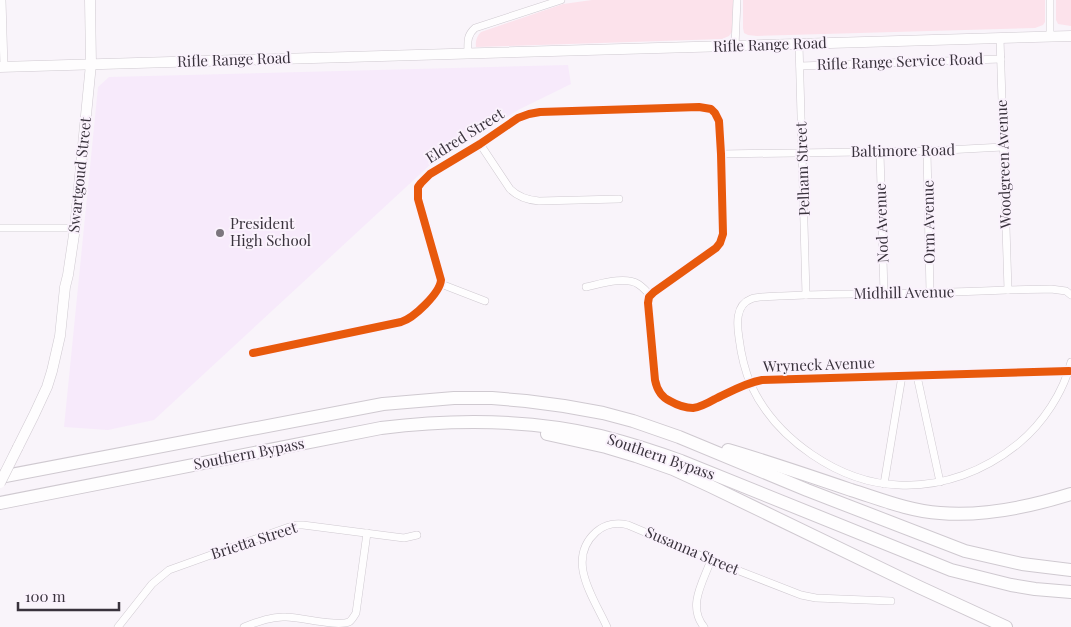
<svg xmlns="http://www.w3.org/2000/svg" width="1071" height="627" viewBox="0 0 1071 627" font-family="'Playfair Display',serif">
<style>
.built{fill:#f7eafb}
.green{fill:#fce2eb}
.lines{fill:none;stroke-linecap:round;stroke-linejoin:round}
.street-casing{stroke:#cfc9d0;stroke-width:8}
.secondary-casing{stroke:#cfc9d0;stroke-width:11}
.highway-casing{stroke:#cfc9d0;stroke-width:14}
.street{stroke:#fefdfe;stroke-width:7}
.secondary{stroke:#fefdfe;stroke-width:10}
.highway{stroke:#fefdfe;stroke-width:12}
.secondary-bridge-casing{stroke:#cfc9d0;stroke-width:11;stroke-linecap:butt}
.secondary-bridge{stroke:#fefdfe;stroke-width:10}
.cycleway-casing{stroke:#faf2fc;stroke-width:11}
.cycleway{stroke:#e8590c;stroke-width:8}
.poi-dot{fill:#7c767e;stroke:#faf2fc;stroke-width:2}
.labels{text-anchor:middle;stroke-width:4;stroke-linejoin:round;paint-order:stroke}
.street-label{font-size:15px;fill:#39323c;stroke:#faf2fc}
.poi-label{font-size:15px;fill:#39323c;stroke:#faf2fc;text-anchor:start}
</style>
<rect width="100%" height="100%" fill="#f9f4fa"/>
<path class="built" d="M568 65 571 84 518 110 431 164 154 420 108 430 64 427 98 87 109 77Z"/>
<g class="green">
<path d="M592 0H733L732 32 729 36 722 39 476 47C475 41 477 36 481 32L563 4Z"/>
<path d="M743 0H1045V22L1043 25 1035 28 757 36 748 35 744 33 743 28Z"/>
<path d="M1056 0H1071V26L1058 24 1056 20Z"/>
</g>
<g class="lines">
<g class="street-casing">
<g id="street">
<path d="M2 0 4 67"/>
<path d="M1050 36V0"/>
<path d="M1000 38 1008 290"/>
<path d="M799 44 806 295"/>
<path d="M735 46 737 0"/>
<path d="M468 54C468 43 466 36 475 28L561 0"/>
<path d="M800 66 1001 59"/>
<path d="M480 144 510 189C518 197 528 200 539 201L619 199"/>
<path d="M927 151 930 293"/>
<path d="M880 152 884 294"/>
<path d="M721 154 927 151 1003 147"/>
<path d="M0 228H75"/>
<path d="M441 284 485 301"/>
<path d="M586 287C600 284 625 276 638 284 643 287 646 291 650 295"/>
<path d="M1071 295 1066 291 1051 289C986 290 921 294 856 294 830 294 805 295 779 296 770 297 759 296 751 299 735 305 737 325 739 338 741 354 745 371 751 385 776 439 839 483 899 485 943 487 985 471 1019 443 1043 423 1063 393 1071 362"/>
<path d="M253 353 401 322C414 318 440 293 441 280L418 199V187L421 183 430 174 480 144 518 118 529 114 540 112 699 107 711 109 715 113 719 121 721 154 723 234 720 243 716 248 654 292 649 297 648 303 655 380C657 390 661 397 670 401 677 405 685 408 693 408 701 407 708 403 715 399 730 392 745 383 762 380L1069 371"/>
<path d="M917 376 940 482"/>
<path d="M884 484 902 376"/>
<path d="M118 627 152 584 169 570 289 527 296 525H303L404 538 417 535"/>
<path d="M244 627C257 622 272 616 286 617 301 617 336 627 349 622 352 620 354 616 356 613L367 533"/>
<path d="M607 627C594 598 565 560 596 532 605 524 617 522 628 525L711 560 801 595 816 598 891 601"/>
<path d="M704 627C687 606 703 582 711 560"/>
</g>
</g>
<g class="secondary-casing">
<g id="secondary">
<path d="M0 67 1071 36"/>
<path d="M18 447 34 415 47 387 52 371 60 336 65 287 68 275 75 228 91 64 90 0"/>
</g>
</g>
<g class="highway-casing">
<g id="highway">
<path d="M547 434 606 447 636 456 673 469 710 486 919 587 1006 627"/>
<path d="M728 450C769 462 810 476 851 490 880 499 909 511 940 513 984 517 1029 507 1071 494"/>
<path d="M0 477 383 404 454 398H492L526 401 564 406 603 413 633 421 679 437 807 490 965 551 1022 564 1071 570"/>
<path d="M0 503 381 428C454 419 529 419 601 436 628 443 654 451 681 461L951 570 1011 585 1035 589 1071 592"/>
</g>
</g>
<use href="#street" class="street"/>
<use href="#secondary" class="secondary"/>
<use href="#highway" class="highway"/>
<g class="secondary-bridge-casing">
<path id="secondary-bridge" d="M0 483 18 447"/>
</g>
<use href="#secondary-bridge" class="secondary-bridge"/>
<g class="cycleway-casing">
<path id="cycleway" d="M253 353 401 322C414 318 440 293 441 280L418 199V187L421 183 430 174 480 144 518 118 529 114 540 112 699 107 711 109 715 113 719 121 721 154 723 234 720 243 716 248 654 292 649 297 648 303 655 380C657 390 661 397 670 401 677 405 685 408 693 408 701 407 708 403 715 399 730 392 745 383 762 380L1069 371"/>
</g>
<use href="#cycleway" class="cycleway"/>
</g>
<circle class="poi-dot" cx="220" cy="233" r="5"/>
<g class="labels">
<g class="street-label">
<text transform="translate(770 45) rotate(-2)" y="5">Rifle Range Road</text>
<text transform="translate(234 60) rotate(-2)" y="5">Rifle Range Road</text>
<text transform="translate(900 62) rotate(-2)" y="5">Rifle Range Service Road</text>
<text transform="translate(465 136) rotate(-32)" y="5">Eldred Street</text>
<text transform="translate(903 151) rotate(-1)" y="5">Baltimore Road</text>
<text transform="translate(1004 164) rotate(-92)" y="5">Woodgreen Avenue</text>
<text transform="translate(803 169) rotate(-92)" y="5">Pelham Street</text>
<text transform="translate(80 175) rotate(-84)" y="5">Swartgoud Street</text>
<text transform="translate(929 222) rotate(-91)" y="5">Orm Avenue</text>
<text transform="translate(882 223) rotate(-92)" y="5">Nod Avenue</text>
<text transform="translate(904 293) rotate(-1)" y="5">Midhill Avenue</text>
<text transform="translate(819 365) rotate(-2)" y="5">Wryneck Avenue</text>
<text transform="translate(249 454) rotate(-11)" y="5">Southern Bypass</text>
<text transform="translate(661 457) rotate(19)" y="5">Southern Bypass</text>
<text transform="translate(254 541) rotate(-18)" y="5">Brietta Street</text>
<text transform="translate(692 551) rotate(23)" y="5">Susanna Street</text>
</g>
<g class="poi-label">
<text x="230" y="229">President<tspan x="230" dy="17">High School</tspan></text>
</g>
</g>
<path d="M18 602v8h101v-8" fill="none" stroke="#39323c" stroke-width="2.5"/>
<text x="25" y="602" font-size="15" fill="#39323c" stroke="#faf2fc" stroke-width="4" paint-order="stroke">100 m</text>
</svg>
